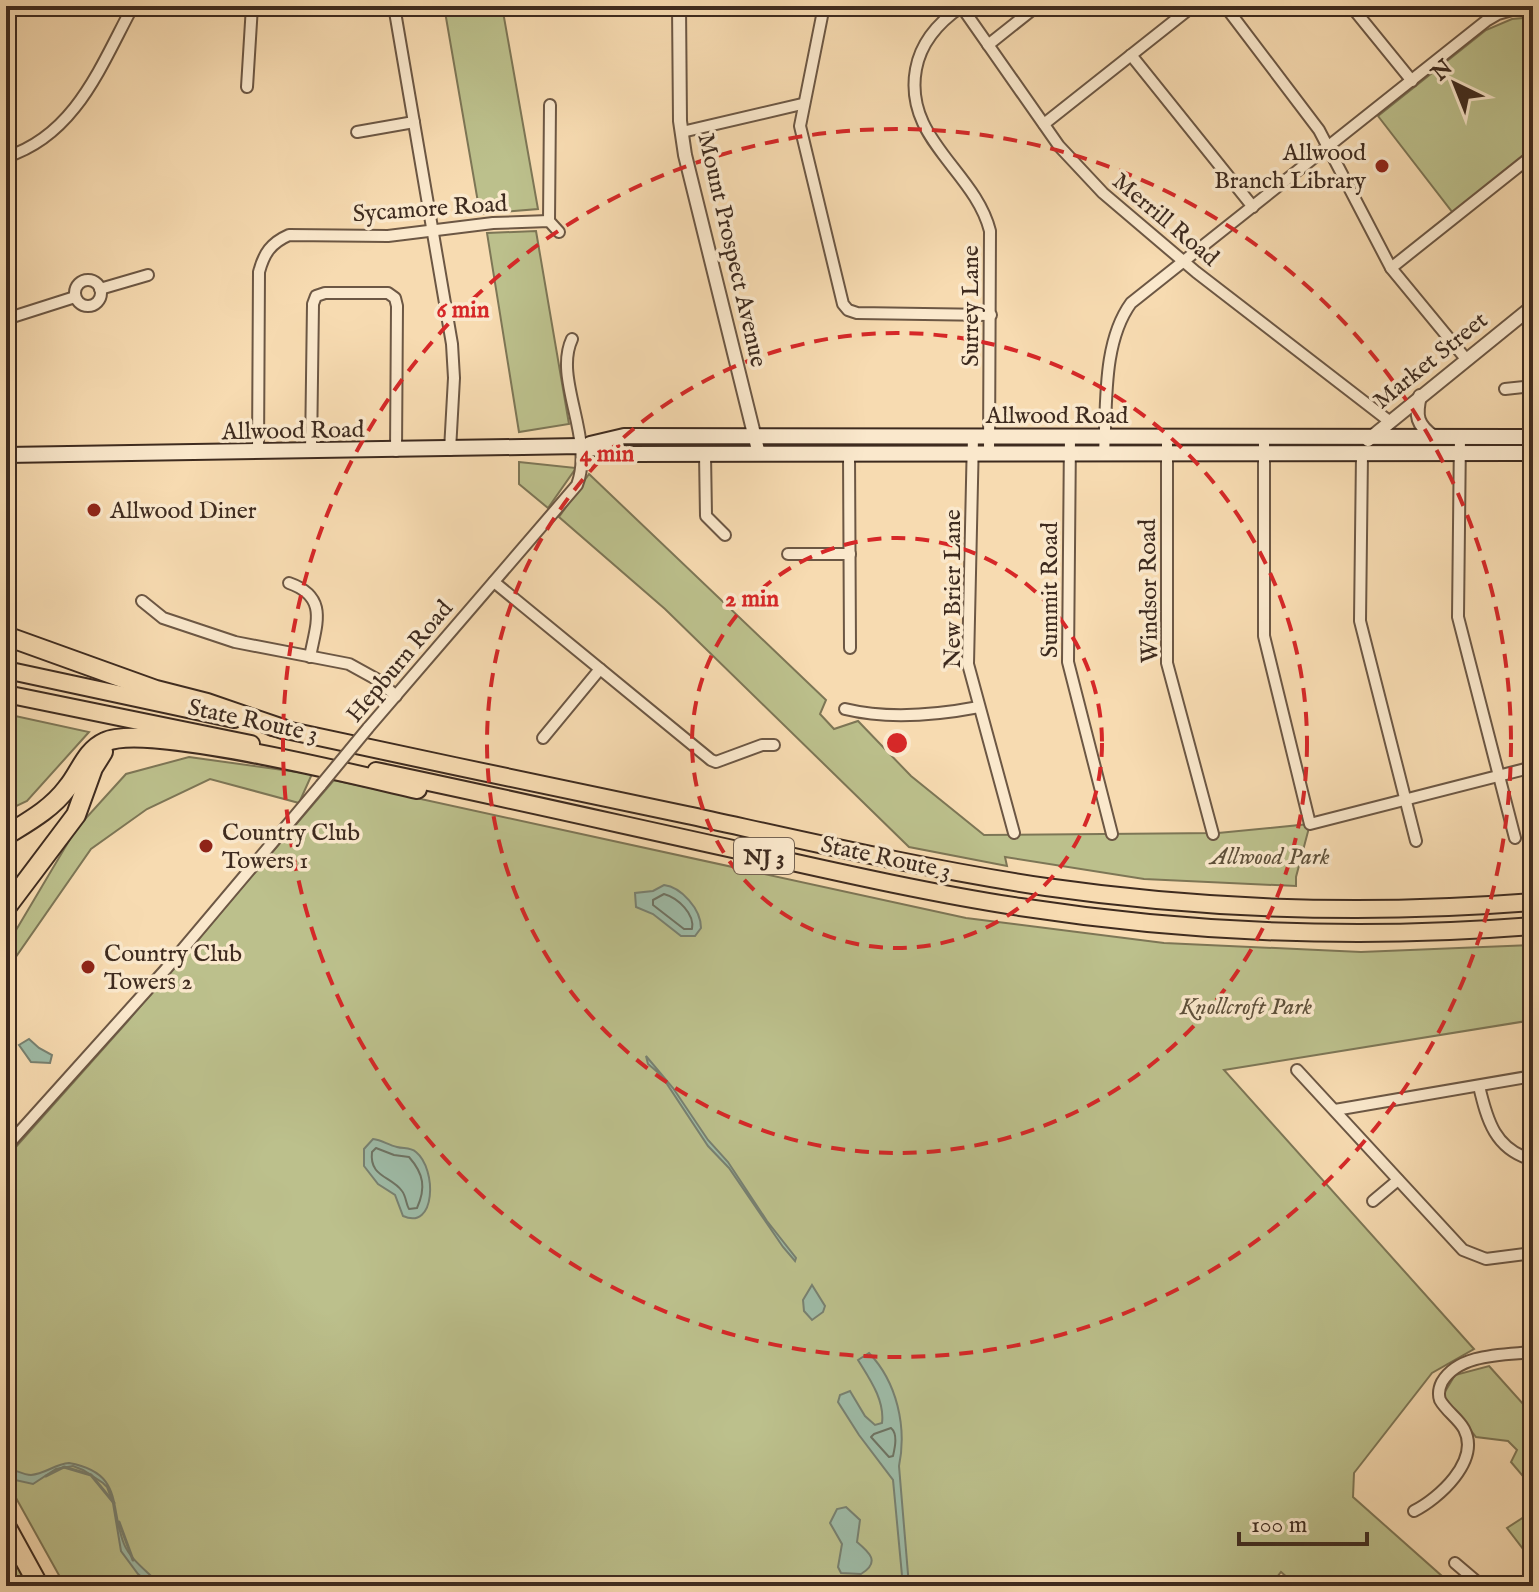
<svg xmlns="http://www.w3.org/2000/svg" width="1539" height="1592" viewBox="0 0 1539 1592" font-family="'IM FELL English',serif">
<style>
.green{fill:#bcc08c;stroke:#7d7656;stroke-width:2}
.water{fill:#9ebba7;stroke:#788171;stroke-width:2}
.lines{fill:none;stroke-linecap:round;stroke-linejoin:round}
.shore{stroke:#6e7363;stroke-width:2}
.stream{stroke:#788171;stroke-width:3}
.minor-casing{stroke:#6c5744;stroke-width:14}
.tertiary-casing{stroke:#6c5744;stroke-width:16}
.secondary-casing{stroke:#3e2b1f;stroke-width:18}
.trunk-casing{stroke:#3e2b1f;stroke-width:20}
.motorway-casing{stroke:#3e2b1f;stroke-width:22}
.minor{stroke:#fae8cc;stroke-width:10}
.tertiary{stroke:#fae8cc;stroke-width:12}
.secondary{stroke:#fae8cc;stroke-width:14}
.trunk{stroke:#f7dbb1;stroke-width:16}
.motorway{stroke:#f7dbb1;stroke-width:18}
.minor-bridge-casing{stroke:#6c5744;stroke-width:14;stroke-linecap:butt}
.minor-bridge{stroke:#fae8cc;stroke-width:10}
.ring{fill:none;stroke:#d62828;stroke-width:4;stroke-dasharray:14 10}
.poi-dot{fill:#8f2418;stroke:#fae8cc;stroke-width:3}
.labels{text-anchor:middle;stroke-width:7;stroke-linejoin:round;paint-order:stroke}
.shield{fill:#fae8cc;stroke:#766453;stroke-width:2}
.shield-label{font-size:22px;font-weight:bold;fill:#3e2b1f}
.poi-label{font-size:24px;fill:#3e2b1f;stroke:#fae8cc;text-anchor:start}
.street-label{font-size:24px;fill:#3e2b1f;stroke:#fae8cc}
.park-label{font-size:24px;font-style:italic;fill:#5e503a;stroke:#fae8cc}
.centre{fill:#d62828;stroke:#fae8cc;stroke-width:4}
.ring-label{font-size:24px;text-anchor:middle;font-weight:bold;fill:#d62828;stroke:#fae8cc;stroke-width:7;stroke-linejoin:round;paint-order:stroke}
</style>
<rect width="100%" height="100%" fill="#f7dbb1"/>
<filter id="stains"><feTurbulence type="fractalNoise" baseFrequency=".0025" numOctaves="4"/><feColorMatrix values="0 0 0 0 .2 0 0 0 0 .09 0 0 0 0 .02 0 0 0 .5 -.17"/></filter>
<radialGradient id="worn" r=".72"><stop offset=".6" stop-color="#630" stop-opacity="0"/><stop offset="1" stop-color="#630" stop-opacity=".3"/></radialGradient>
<g class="green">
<path d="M444 6H502L538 209 480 214Z"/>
<path d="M1533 17V148L1453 213 1378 116 1486 30 1512 19Z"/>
<path d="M536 231 569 424 519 432 487 233Z"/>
<path d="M519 462 576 468 548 508 519 484Z"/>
<path d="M589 474 826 700 820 714 834 729 858 721 911 776 984 835 1218 833 1310 824 1296 877V886L1144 879 1005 857 1007 866 909 847 665 609 559 517Z"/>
<path d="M6 714 89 732 27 801 6 811Z"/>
<path d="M189 757 312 774 299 803 210 779 147 809 91 849 6 971V947L76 829 126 774Z"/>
<path d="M334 780 966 918 1164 943 1361 952 1533 945V1020L1224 1070 1474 1349 1432 1373 1354 1473 1353 1497 1443 1577 1436 1586H1297L1281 1572 1270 1586H65L6 1480V1158L127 1022Z"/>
<path d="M1489 1366 1533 1415V1488L1511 1462 1517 1450 1508 1441 1476 1437 1443 1395 1455 1375Z"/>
<path d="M1533 1511V1562L1507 1528Z"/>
<path d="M6 1546 27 1584 29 1586H6Z"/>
</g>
<g class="water">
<path d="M664 885C681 887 701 909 701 928L695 936H681L653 914 636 907 635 893 653 891Z"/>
<path d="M29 1039 39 1048 52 1055 50 1063 31 1062 19 1045Z"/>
<path d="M646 1056 673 1088 708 1140 728 1162 767 1221 796 1258 795 1261 783 1247 729 1168 708 1146 661 1075 648 1064Z"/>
<path d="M373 1139C382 1140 388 1145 397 1147 404 1149 410 1147 416 1152 437 1169 436 1231 403 1216L395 1195 378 1184 364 1166V1149Z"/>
<path d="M812 1285 825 1306 823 1312 812 1320 804 1311 803 1300Z"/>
<path d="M869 1353C897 1382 907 1427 899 1466L909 1586H903L893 1480 859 1435 838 1402 840 1395 850 1391 865 1416 875 1425 882 1423C885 1400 869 1378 858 1360Z"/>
<path d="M69 1463C124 1473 109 1506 124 1544 131 1561 149 1572 161 1586H153L138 1574 121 1551 113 1503 107 1487 103 1483 83 1470 73 1466 56 1469 33 1484 6 1478V1468C14 1469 23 1475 31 1475 45 1474 55 1464 69 1463Z"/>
<path d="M846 1507 860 1520 857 1542C869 1552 881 1562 861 1574L841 1573 838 1567 842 1544 830 1523 837 1509Z"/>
</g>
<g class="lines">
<g class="shore">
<path d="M664 894C678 898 695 914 692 929H684L653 905V900Z"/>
<path d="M376 1148 394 1155 409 1157C424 1174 426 1188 417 1208L409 1209C406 1204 406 1196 402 1191 391 1176 369 1177 372 1152Z"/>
<path d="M891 1428C898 1434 895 1447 893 1456L889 1457 871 1437 874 1434Z"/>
</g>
<g class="stream">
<path d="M46 1476 64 1467 91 1475 114 1503"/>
<path d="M119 1522 133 1560"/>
</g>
<g class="minor-casing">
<g id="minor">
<path d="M394 6 452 344 454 378 450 450"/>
<path d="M824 6 800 126 843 304 848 310 857 313 991 315"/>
<path d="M961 6 1059 146 1103 193 1196 272 1389 421"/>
<path d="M1225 6 1319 130 1391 268 1466 359"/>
<path d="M1351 6 1412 81"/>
<path d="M961 7C939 22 921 42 916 69 903 139 975 171 990 231L989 454"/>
<path d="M988 45 1037 6"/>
<path d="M1131 55 1253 207"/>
<path d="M247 87 252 6"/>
<path d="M1044 124 1193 6"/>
<path d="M357 132 414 122"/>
<path d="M682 132 802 104"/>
<path d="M6 157C76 135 101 65 133 6"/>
<path d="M549 221 550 105"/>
<path d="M1391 268 1533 155"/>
<circle cx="88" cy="293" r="13"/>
<path d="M100 289 148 275"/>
<path d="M6 319 75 297"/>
<path d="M1505 389 1533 386"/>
<path d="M1070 436 1068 662 1112 834"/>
<path d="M1460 436 1458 617 1515 838"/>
<path d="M973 437 968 664 1014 833"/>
<path d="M1167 437V663L1213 834"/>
<path d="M1264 437V636L1310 824 1533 767"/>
<path d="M258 452 259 272C264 253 271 243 289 235L388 236 493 223 549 221 559 232"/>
<path d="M311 452 313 304 316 296 325 293H388L395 298 397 306 396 451"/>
<path d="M1104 453C1107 405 1102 343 1131 303L1486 21 1498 14 1526 6"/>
<path d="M705 454 706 516 725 535"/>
<path d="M849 454 850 648"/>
<path d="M1362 454 1360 621 1416 841"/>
<path d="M788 554H850"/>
<path d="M494 582 711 760 716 762 762 745H774"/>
<path d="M289 583C329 597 316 624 310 657"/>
<path d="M142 601 163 618 235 642 349 664 378 680 396 696"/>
<path d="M845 709C886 719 937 715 979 707"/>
<path d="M368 728 577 485C595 438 553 379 572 339"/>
<path d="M543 738 600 669"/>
<path d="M1297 1070 1463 1250 1486 1259 1533 1253"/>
<path d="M1479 1086C1487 1120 1495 1150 1533 1160"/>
<path d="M1335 1110 1533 1076"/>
<path d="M6 1147 166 969 321 785"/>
<path d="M1373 1201 1398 1180"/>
<path d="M1414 1511C1438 1499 1481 1461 1464 1429 1458 1418 1446 1411 1440 1400 1438 1394 1439 1388 1442 1382 1459 1353 1504 1355 1533 1352"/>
<path d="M1455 1563 1482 1586"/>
</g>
</g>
<g class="tertiary-casing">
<g id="tertiary">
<path d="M679 6 680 121 685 155 759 454"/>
<path d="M1420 396C1415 416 1417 425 1434 437"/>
<path d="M1368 440 1533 306"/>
</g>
</g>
<g class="secondary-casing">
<g id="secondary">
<path d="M590 444 624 436 1533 437"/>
<path d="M6 455 581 446 628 454 1533 453"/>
</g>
</g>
<g class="trunk-casing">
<g id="trunk">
<path d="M6 670 234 719"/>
<path d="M6 694 251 744"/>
<path d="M272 727C410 757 549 786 687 815 806 841 925 869 1046 887 1207 910 1371 915 1533 902"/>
<path d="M376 771C506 798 636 828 765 856 850 875 935 894 1020 907 1190 933 1362 940 1533 926"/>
</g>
</g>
<g class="motorway-casing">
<g id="motorway">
<path d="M6 636 156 690 207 703 283 729"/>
<path d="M10 833C31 820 52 808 67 788 80 773 85 751 105 742 145 722 364 777 417 789"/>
<path d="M6 908 76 815 93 768 103 752"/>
<path d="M6 1526 39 1586"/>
</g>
</g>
<use href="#minor" class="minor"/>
<use href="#tertiary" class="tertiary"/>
<use href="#secondary" class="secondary"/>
<use href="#trunk" class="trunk"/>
<use href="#motorway" class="motorway"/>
<g class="minor-bridge-casing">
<path id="minor-bridge" d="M321 785 368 728"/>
</g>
<use href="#minor-bridge" class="minor-bridge"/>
</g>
<g class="ring">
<circle cx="897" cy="743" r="205"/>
<circle cx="897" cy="743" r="410"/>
<circle cx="897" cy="743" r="614"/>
</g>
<g class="poi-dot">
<circle cx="1382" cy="166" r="8"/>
<circle cx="94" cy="510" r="8"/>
<circle cx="206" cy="846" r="8"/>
<circle cx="88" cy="967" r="8"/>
</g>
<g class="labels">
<rect class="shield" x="734" y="838" width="60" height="36" rx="6"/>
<g class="shield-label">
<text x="764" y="864">NJ 3</text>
</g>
<g class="poi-label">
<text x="1366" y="160" text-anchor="end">Allwood<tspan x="1366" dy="28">Branch Library</tspan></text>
<text x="110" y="518">Allwood Diner</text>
<text x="222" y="840">Country Club<tspan x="222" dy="28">Towers 1</tspan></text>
<text x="104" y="961">Country Club<tspan x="104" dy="28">Towers 2</tspan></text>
</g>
<g class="street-label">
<text transform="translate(430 208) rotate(-4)" y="8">Sycamore Road</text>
<text transform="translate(1166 219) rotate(40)" y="8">Merrill Road</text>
<text transform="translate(733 250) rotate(77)" y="8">Mount Prospect Avenue</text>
<text transform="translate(970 306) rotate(-90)" y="8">Surrey Lane</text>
<text transform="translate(1430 360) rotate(-39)" y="8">Market Street</text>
<text x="1057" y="423">Allwood Road</text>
<text transform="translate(293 430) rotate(-1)" y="8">Allwood Road</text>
<text transform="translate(952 589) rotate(-90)" y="8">New Brier Lane</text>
<text transform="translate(1049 590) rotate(-90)" y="8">Summit Road</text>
<text transform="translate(1148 591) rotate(-91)" y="8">Windsor Road</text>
<text transform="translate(399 661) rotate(-50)" y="8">Hepburn Road</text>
<text transform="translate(253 720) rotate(12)" y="8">State Route 3</text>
<text transform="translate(886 857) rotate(12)" y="8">State Route 3</text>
</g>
<g class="park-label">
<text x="1270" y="864">Allwood Park</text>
<text x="1246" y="1014">Knollcroft Park</text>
</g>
</g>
<circle cx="897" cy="743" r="12" class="centre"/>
<g class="ring-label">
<text x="463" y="317">6 min</text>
<text x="607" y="461">4 min</text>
<text x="752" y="606">2 min</text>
</g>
<rect width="1539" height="1592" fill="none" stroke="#f7dbb1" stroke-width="32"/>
<rect x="8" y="8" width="1523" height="1576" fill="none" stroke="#3e2b1f" stroke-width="4"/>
<rect x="16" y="16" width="1507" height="1560" fill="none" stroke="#3e2b1f" stroke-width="2"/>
<g transform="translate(1455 84) rotate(317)" stroke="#fae8cc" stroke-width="6" paint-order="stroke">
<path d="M0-6L14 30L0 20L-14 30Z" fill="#3e2b1f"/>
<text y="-12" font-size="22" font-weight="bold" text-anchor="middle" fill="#3e2b1f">N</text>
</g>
<path d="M1239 1532v12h128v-12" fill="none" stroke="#3e2b1f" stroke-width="4"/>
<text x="1251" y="1532" font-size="24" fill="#3e2b1f" stroke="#fae8cc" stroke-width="6" paint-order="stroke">100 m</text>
<rect width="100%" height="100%" filter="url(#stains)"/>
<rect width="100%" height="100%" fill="url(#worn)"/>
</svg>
